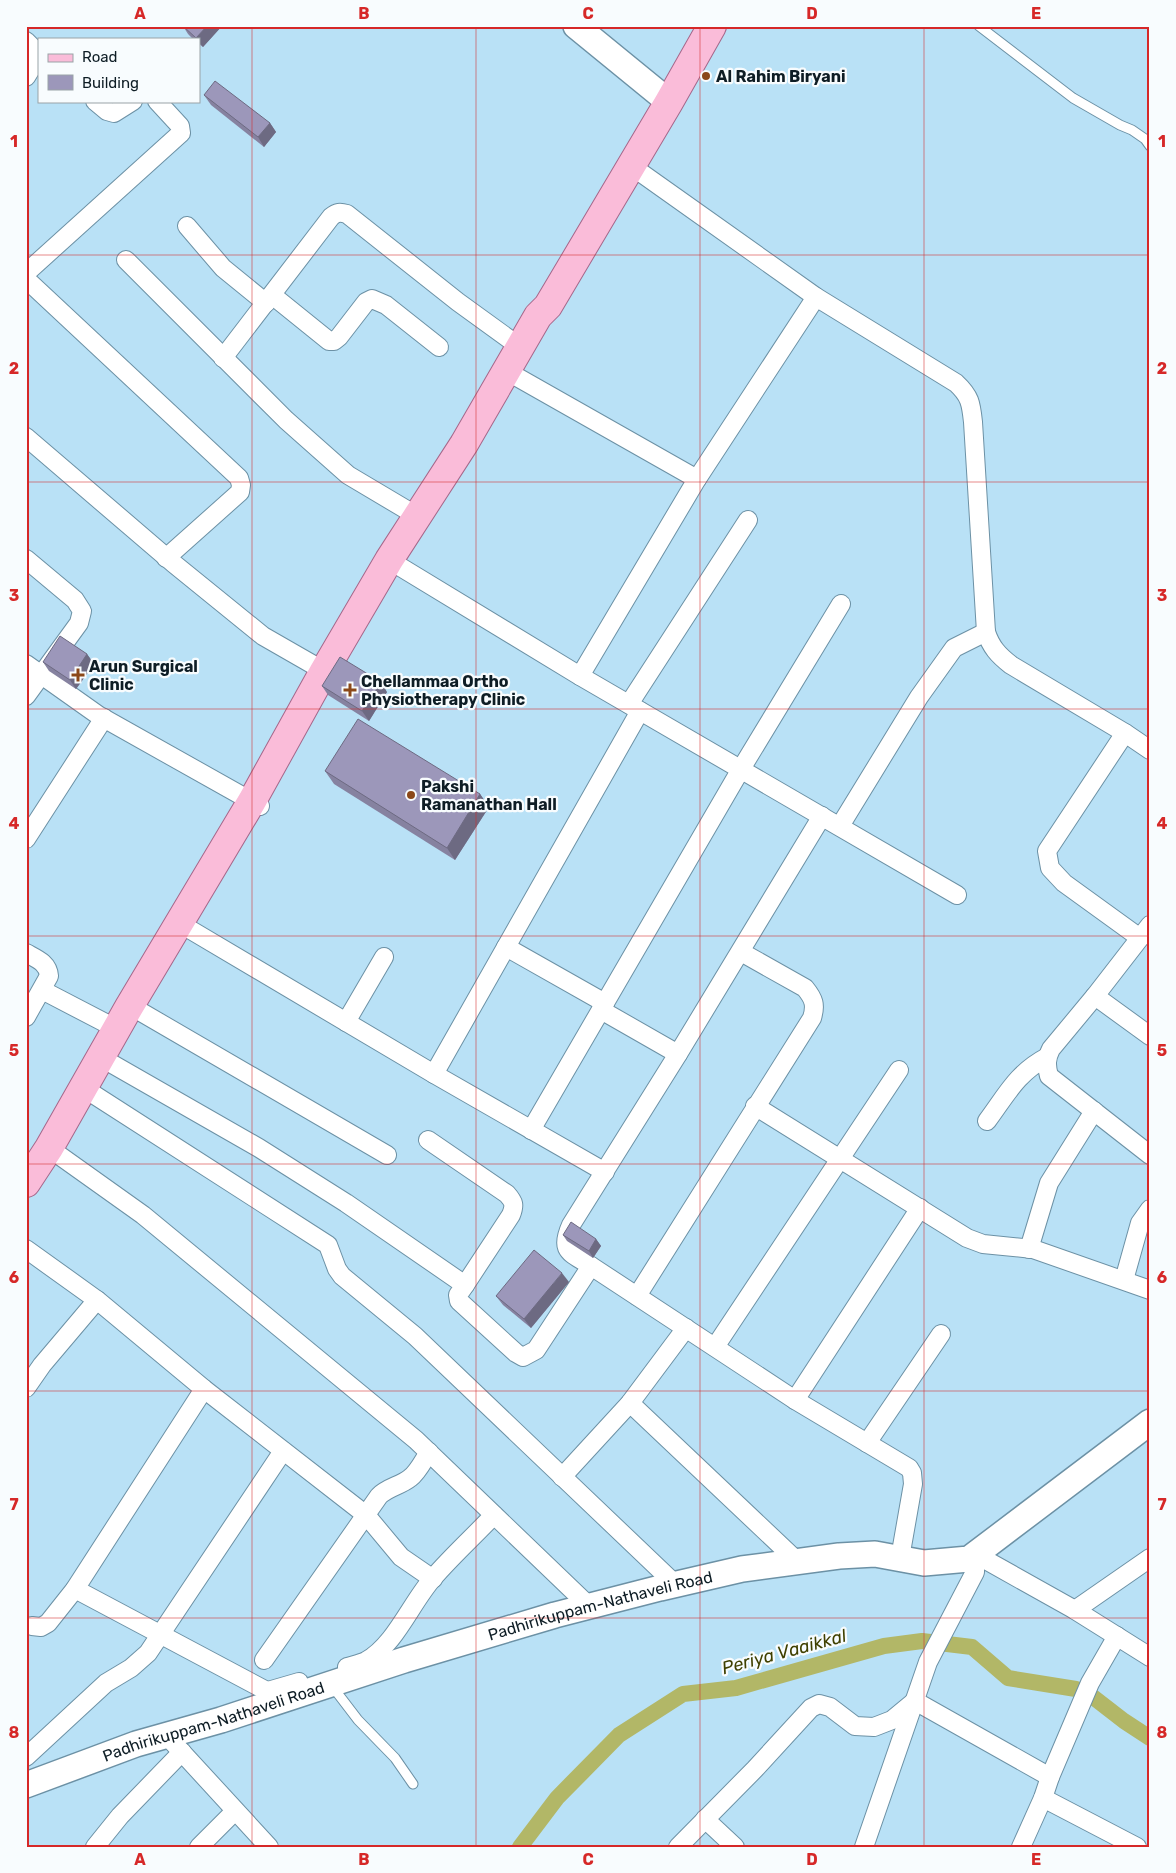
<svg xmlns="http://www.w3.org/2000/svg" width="1176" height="1873" viewBox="0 0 1176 1873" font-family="Rubik,sans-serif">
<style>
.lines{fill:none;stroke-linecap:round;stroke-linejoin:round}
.canal{stroke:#b2b767;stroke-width:16}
.lane-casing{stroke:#6c91a5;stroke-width:11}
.street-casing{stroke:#6c91a5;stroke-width:20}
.secondary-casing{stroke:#6c91a5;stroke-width:28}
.primary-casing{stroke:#a5678a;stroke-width:30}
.lane{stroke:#fff;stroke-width:9}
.street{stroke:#fff;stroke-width:18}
.secondary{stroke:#fff;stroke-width:25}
.primary{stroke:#fabcd9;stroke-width:28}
.wall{fill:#8682a0}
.shaded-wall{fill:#6d6a82}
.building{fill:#9c97ba;stroke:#6d6a82}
.grid{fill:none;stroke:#d62828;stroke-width:1;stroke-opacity:0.55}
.poi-dot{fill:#8b4819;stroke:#f8fcfe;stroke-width:2}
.labels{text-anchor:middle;stroke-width:4.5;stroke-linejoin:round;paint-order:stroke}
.poi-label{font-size:16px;font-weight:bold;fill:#0e1d25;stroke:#f8fcfe;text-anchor:start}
.street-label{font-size:16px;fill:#0e1d25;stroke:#f8fcfe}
.water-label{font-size:18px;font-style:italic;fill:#3f4000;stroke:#f8fcfe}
.neatline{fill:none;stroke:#d62828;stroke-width:2}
.grid-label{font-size:16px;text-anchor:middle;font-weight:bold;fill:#d62828}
</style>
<rect width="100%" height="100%" fill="#b9e1f6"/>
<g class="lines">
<g class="canal">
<path d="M1093 1697 1124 1721 1150 1738"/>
<path d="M520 1847 557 1798 619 1735 683 1694 736 1688 884 1646 922 1641 972 1647 1008 1678 1076 1689"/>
</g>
<g class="lane-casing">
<g id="lane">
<path d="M979 26 1073 98 1120 125 1132 130 1145 139 1150 146"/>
<path d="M332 1686 358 1720 395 1758 413 1784"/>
</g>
</g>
<g class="street-casing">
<g id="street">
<path d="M26 41 39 54"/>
<path d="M26 77 39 56"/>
<path d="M95 101 107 111 114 113 133 101"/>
<path d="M630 165 816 297 956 383C970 396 971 403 973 422L986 632C991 647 998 655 1011 665L1125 733 1150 750"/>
<path d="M187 226 223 268 266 303"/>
<path d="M126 260 286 420 348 475 417 516"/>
<path d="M26 273 181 133 180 126 157 101"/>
<path d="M26 279 239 478 241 485 240 492 166 558"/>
<path d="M272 295 329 341H334L339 337 366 302 372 299 386 305 439 347"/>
<path d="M223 358 331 217C337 212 340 212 347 214L458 302 520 347"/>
<path d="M517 377 697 479"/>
<path d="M26 437 173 563 263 636 324 671"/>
<path d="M26 559 75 600 82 611 79 623 26 696"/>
<path d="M389 560 580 676 957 895"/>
<path d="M26 664 98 715 260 806"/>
<path d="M580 676 697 479 816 297"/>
<path d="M629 704 748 520"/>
<path d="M1125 733 1047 851 1050 868 1064 883 1140 938"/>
<path d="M822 816 678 1054 571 1225C559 1252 570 1252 591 1266L795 1400 909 1468 912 1473 913 1484 900 1558"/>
<path d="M840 826 919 697 954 648 986 632"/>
<path d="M26 839 104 718"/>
<path d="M179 923 434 1074 605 1172"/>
<path d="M1150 925 1095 996 1051 1049C1046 1059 1046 1065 1049 1076L1150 1155"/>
<path d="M506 947 605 1003"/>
<path d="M26 953C37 959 48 963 49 976L26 1017"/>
<path d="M42 990 117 1029"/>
<path d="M1095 996 1150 1036"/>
<path d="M601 1010 678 1054"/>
<path d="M141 1012 387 1155"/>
<path d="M346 1022 384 957"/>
<path d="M100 1057 259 1148 346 1203 465 1285 458 1295 459 1301 516 1353 523 1357 536 1350 591 1266"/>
<path d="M434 1074 640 711"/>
<path d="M93 1094 328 1245 337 1269 342 1276 415 1336 675 1584"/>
<path d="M755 1106 967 1238 983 1244 1033 1249 1150 1290"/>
<path d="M987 1121C1007 1094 1017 1073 1047 1057"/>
<path d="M531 1130 741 769 841 604"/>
<path d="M428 1140 507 1194C514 1202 515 1205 511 1215L465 1285"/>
<path d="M49 1148 143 1215 416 1440 589 1606"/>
<path d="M26 1249 97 1300 204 1389 366 1515 401 1557 433 1579"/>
<path d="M1029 1249 1049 1183 1094 1111"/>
<path d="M1124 1280 1140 1223 1150 1209"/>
<path d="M637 1296 812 1018C816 1005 814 999 805 988L741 952"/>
<path d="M715 1347 899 1070"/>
<path d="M26 1388 42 1365 97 1300"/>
<path d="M795 1400 920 1208"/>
<path d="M630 1403 798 1562"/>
<path d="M867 1443 941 1334"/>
<path d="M562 1477 630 1403 686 1328"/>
<path d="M75 1589 278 1697"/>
<path d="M1075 1610 1150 1558"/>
<path d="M32 1626 41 1627 48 1623 75 1589 204 1389"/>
<path d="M264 1660 379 1496C388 1487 400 1486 410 1478 418 1472 423 1461 429 1452"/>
<path d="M347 1667C353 1665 360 1664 366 1661 395 1645 411 1603 433 1578 452 1556 474 1536 494 1515"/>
<path d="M268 1691 299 1682"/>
<path d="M167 1736 269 1847"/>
<path d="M26 1757 106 1683 131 1668 148 1653 283 1451"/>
<path d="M1043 1798 1137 1847"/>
<path d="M705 1819 735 1847"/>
<path d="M95 1847 120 1816 182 1752"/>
<path d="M199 1847 235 1811"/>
<path d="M678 1847 755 1769 811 1708 819 1704 830 1707 855 1726 874 1727 892 1720 915 1701 1050 1777"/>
<path d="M864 1847 928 1662 975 1572V1554L1075 1610 1150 1657"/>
<path d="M1021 1847 1043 1798 1050 1777 1090 1683 1117 1636"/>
</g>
</g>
<g class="secondary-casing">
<g id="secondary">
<path d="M576 26 669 102"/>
<path id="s1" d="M26 1785 136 1744 221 1720 404 1660 555 1615 660 1588 742 1569 839 1556 875 1554 924 1563 969 1559 1150 1422"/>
</g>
</g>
<g class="primary-casing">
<path id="primary" d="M26 1183 49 1148 129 1007 252 801 324 671 389 560 464 444 538 316 548 306 669 102 712 26"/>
</g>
<use href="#lane" class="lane"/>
<use href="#street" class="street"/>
<use href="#secondary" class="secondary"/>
<use href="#primary" class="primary"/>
</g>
<g class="wall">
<path d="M183 26H222L203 47 199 44V39H193L188 34Z"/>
<path d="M204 95 270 123 276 132 264 147 211 105Z"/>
<path d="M87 654 94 664 76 689 49 671 43 662Z"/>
<path d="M322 686 387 692 369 721 328 695Z"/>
<path d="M325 771 480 794 489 807 455 860 334 784Z"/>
<path d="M563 1235 596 1239 601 1246 593 1258 567 1241Z"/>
<path d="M569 1282 531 1328 503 1305 496 1296Z"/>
</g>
<g class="shaded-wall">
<path d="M207 26H222L203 47 199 42V39H197L196 38Z"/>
<path d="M270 123 276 132 264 147 258 137Z"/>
<path d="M87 654 94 664 76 689 70 680Z"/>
<path d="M381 682 387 692 369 721 362 711Z"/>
<path d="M480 794 489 807 455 860 447 848Z"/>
<path d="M596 1239 601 1246 593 1258 589 1251Z"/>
<path d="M562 1273 569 1282 531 1328 524 1319Z"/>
</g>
<g class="building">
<path d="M183 26H207L196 38Z"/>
<path d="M215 81 270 123 258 137 204 95Z"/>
<path d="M60 636 87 654 70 680 43 662Z"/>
<path d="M340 657 381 682 362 711 322 686Z"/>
<path d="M358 719 480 794 447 848 325 771Z"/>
<path d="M571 1222 596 1239 589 1251 563 1235Z"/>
<path d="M534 1250 562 1273 524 1319 496 1296Z"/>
</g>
<path class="grid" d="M252 26V1847M476 26V1847M700 26V1847M924 26V1847M26 255H1150M26 482H1150M26 709H1150M26 936H1150M26 1164H1150M26 1391H1150M26 1618H1150"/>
<g class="poi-dot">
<circle cx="706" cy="76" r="5"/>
<path d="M75.5 667.5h5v5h5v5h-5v5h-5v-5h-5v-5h5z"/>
<path d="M347.5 682.5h5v5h5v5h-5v5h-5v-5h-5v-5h5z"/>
<circle cx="411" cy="795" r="5"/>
</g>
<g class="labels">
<g class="poi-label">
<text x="716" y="82">Al Rahim Biryani</text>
<text x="89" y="672">Arun Surgical<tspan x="89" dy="18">Clinic</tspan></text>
<text x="361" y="687">Chellammaa Ortho<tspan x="361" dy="18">Physiotherapy Clinic</tspan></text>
<text x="421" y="792">Pakshi<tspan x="421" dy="18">Ramanathan Hall</tspan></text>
</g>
<g class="street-label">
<text dy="6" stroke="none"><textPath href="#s1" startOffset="602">Padhirikuppam-Nathaveli Road</textPath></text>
<text dy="6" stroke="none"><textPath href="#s1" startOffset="198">Padhirikuppam-Nathaveli Road</textPath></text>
</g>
<g class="water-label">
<text transform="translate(784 1652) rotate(-15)" y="6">Periya Vaaikkal</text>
</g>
</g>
<rect width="1176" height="1873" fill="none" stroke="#f8fcfe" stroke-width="55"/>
<rect x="38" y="38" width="162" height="65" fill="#f8fcfe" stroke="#9aa3a7"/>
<rect x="48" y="54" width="25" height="8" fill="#fabcd9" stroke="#9aa3a7"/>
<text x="82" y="62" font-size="15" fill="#0e1d25">Road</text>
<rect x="48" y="75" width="25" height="15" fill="#9c97ba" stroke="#9aa3a7"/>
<text x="82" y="88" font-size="15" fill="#0e1d25">Building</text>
<rect x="28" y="28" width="1120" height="1818" class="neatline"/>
<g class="grid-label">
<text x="140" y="19">A</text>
<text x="364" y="19">B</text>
<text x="588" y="19">C</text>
<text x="812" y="19">D</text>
<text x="1036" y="19">E</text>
<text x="14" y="147">1</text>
<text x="1162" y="147">1</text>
<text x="14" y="374">2</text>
<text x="1162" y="374">2</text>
<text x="14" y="601">3</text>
<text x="1162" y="601">3</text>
<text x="14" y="829">4</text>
<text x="1162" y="829">4</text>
<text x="14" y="1056">5</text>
<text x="1162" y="1056">5</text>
<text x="14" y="1283">6</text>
<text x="1162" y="1283">6</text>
<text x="14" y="1510">7</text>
<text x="1162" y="1510">7</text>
<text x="14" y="1738">8</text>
<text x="1162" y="1738">8</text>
<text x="140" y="1865">A</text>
<text x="364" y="1865">B</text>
<text x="588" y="1865">C</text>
<text x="812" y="1865">D</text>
<text x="1036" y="1865">E</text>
</g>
</svg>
